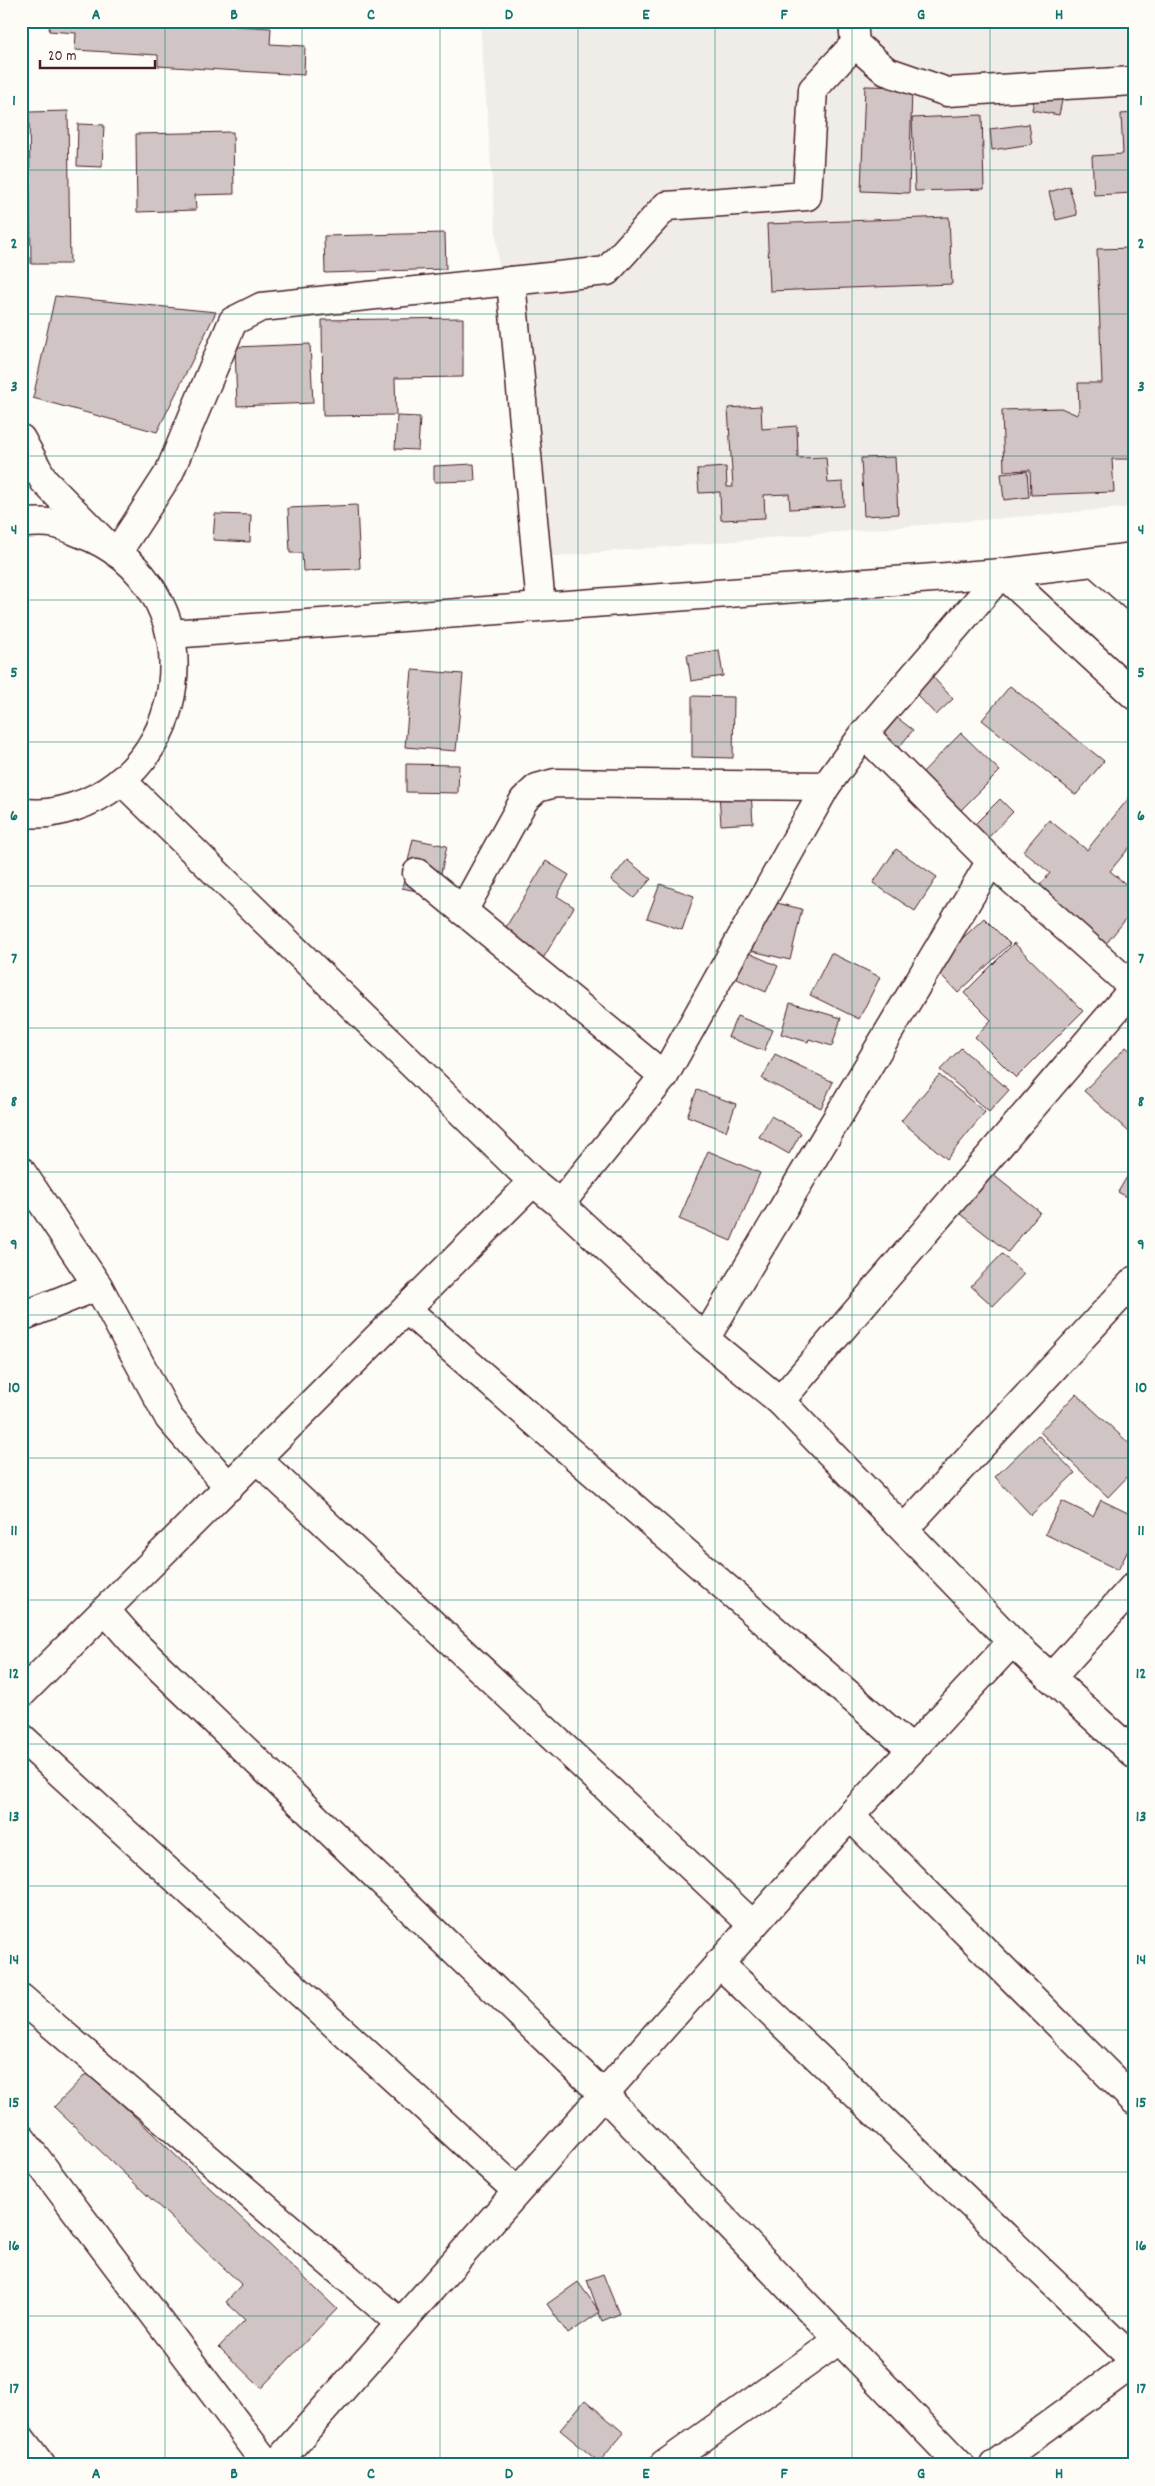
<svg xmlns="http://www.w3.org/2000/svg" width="1155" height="2486" viewBox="0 0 1155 2486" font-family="Dekko,sans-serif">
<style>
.built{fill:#f0ece8}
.building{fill:#d0c5c4;stroke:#4a1f2b}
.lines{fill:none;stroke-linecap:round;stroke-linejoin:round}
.minor-casing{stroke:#4a1f2b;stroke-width:31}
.major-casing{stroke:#4a1f2b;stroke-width:31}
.highway-casing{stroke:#4a1f2b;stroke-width:31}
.minor{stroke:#fdfcf7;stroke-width:28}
.major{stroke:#fdfcf7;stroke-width:28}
.highway{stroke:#fdfcf7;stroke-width:28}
.grid{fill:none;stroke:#0f766e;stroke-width:1;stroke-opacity:0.55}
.neatline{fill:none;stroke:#0f766e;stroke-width:2}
.grid-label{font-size:16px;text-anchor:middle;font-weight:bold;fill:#0f766e}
</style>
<rect width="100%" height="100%" fill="#fdfcf7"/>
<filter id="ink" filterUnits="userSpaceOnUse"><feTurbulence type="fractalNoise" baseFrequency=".02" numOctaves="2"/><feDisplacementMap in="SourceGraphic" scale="10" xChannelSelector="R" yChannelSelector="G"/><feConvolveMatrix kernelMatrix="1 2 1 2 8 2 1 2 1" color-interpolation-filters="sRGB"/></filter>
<g filter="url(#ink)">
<path class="built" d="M480 21H1134V507L521 559Z"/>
<g class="building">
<path d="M50 21H236L235 26 271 28 270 44 305 46 304 75 158 66V55L75 50 76 33 49 31Z"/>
<path d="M1037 85 1064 91 1059 115 1032 110Z"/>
<path d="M865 86 912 87 909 193 861 191Z"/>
<path d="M68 111 70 264H31L29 112Z"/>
<path d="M1134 113V193L1094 195 1092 156 1123 154 1121 114Z"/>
<path d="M982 115 984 189 915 191 912 118Z"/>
<path d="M78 124 104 125 102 167 77 166Z"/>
<path d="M1029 124 1032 144 992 150 990 129Z"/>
<path d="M233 132 234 194 195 195 196 210 137 212 136 134Z"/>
<path d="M1069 186 1077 215 1056 220 1049 192Z"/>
<path d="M949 217 952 284 770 291 767 224Z"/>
<path d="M445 233 446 269 325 273 324 236Z"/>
<path d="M1134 248V459H1112L1114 492 1031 495 1030 470 1004 471 1002 410 1061 408 1077 415 1079 409 1078 383H1102L1097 249Z"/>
<path d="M55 296 216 312 157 432 33 398Z"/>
<path d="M463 318V377L395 378 396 415 323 416 322 320Z"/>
<path d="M310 344 313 403 237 406 235 347Z"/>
<path d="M761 406 762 429 797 426 798 458 826 457 828 483 843 482 844 506 790 509 789 494 764 495 765 518 721 520 720 492 699 493 697 469 726 467 727 487H733L728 408Z"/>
<path d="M397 416 420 417 418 450 395 449Z"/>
<path d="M895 457 898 514 864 516 861 458Z"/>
<path d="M474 464 475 481 434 482V466Z"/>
<path d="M1027 471 1029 497 1004 500 1001 474Z"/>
<path d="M357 505 360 569 303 571 302 553H290L288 508Z"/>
<path d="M215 514 251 515 250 542 213 540Z"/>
<path d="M719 650 723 676 691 681 687 655Z"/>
<path d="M922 665 953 699 936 715 904 681Z"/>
<path d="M412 670 463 674 456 751 405 747Z"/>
<path d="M1010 686 1104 761 1076 795 982 720Z"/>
<path d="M692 696 734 697 733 758 692 757Z"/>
<path d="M883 707 913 730 896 751 866 728Z"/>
<path d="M961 733 1000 771 953 818 915 780Z"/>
<path d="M406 764 459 765 458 793 406 792Z"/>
<path d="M751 792 753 823 721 825 719 793Z"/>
<path d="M1132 794 1134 842 1110 871 1134 891V909L1101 950 1032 895 1050 873 1023 851 1049 820 1087 850Z"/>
<path d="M1000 799 1013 812 984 842 970 829Z"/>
<path d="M413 839 447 846 436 895 402 888Z"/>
<path d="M896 849 937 877 915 911 873 883Z"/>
<path d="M627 860 651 879 634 898 611 880Z"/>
<path d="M546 861 569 875 557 896 574 907 533 975 492 950Z"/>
<path d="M660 884 694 896 682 930 647 918Z"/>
<path d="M751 897 802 909 790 960 739 948Z"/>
<path d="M984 918 1010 944 958 993 933 966Z"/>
<path d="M1014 943 1083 1011 1016 1078 975 1037 991 1020 964 993Z"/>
<path d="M740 949 778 966 766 992 728 975Z"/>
<path d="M831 953 880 977 859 1019 810 995Z"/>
<path d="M790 1003 841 1018 832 1046 809 1039 808 1042 781 1034Z"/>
<path d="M737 1016 773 1030 764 1051 728 1037Z"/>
<path d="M1126 1047 1134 1054V1127L1129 1132 1084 1091Z"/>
<path d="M961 1048 1009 1090 989 1112 940 1070Z"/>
<path d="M775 1054 833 1082 821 1108 762 1079Z"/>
<path d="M939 1075 985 1112 947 1159 901 1121Z"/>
<path d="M697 1090 736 1104 726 1131 687 1116Z"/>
<path d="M771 1116 801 1133 789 1154 759 1137Z"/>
<path d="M708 1151 760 1173 731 1241 679 1219Z"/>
<path d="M1134 1165V1201L1118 1192Z"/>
<path d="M987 1170 1040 1212 1008 1252 955 1210Z"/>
<path d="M1002 1254 1024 1274 993 1306 971 1286Z"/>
<path d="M1076 1394 1134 1448V1470L1108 1497 1040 1432Z"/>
<path d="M1038 1435 1075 1473 1031 1515 995 1477Z"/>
<path d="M1101 1500 1134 1516V1539L1118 1570 1045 1534 1062 1501 1093 1516Z"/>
<path d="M88 2072 337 2309 261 2388 219 2347 245 2320 226 2302 242 2285 54 2107Z"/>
<path d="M603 2274 619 2314 602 2321 587 2280Z"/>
<path d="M578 2282 600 2312 568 2334 547 2304Z"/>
<path d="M585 2400 624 2433 599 2462 560 2430Z"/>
</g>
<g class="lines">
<g class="minor-casing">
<g id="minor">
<path d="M853 21 855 44 886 71 947 92 1134 81"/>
<path d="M511 281 541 606"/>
<path d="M117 553 169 473 233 321 261 307 607 271 666 206 807 196 813 89 855 44"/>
<path d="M1095 562 1134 597"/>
<path d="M864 734 991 861 1134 988"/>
<path d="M417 873 664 1076"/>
<path d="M463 911 524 800 537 788 555 783 826 786"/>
<path d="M21 1171 98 1286 169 1418 229 1487"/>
<path d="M560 1204 664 1076 826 786 864 734 1002 573 1134 695"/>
<path d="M406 1309 911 1749"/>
<path d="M21 1317 98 1286"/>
<path d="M705 1339 991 861"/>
<path d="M780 1401 1134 988"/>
<path d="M257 1459 753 1925"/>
<path d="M904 1529 1134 1281"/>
<path d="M106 1611 136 1645 603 2094 960 2465"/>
<path d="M1051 1678 1134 1586"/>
<path d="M21 1694 533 1182"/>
<path d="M21 1737 517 2191"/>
<path d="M850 1816 1134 2100"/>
<path d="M719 1963 1134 2360"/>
<path d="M21 1998 400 2323"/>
<path d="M21 2138 268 2465"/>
<path d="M21 2439 41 2465"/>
<path d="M275 2465 850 1816 1012 1642"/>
<path d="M664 2465 839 2340"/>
<path d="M994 2465 1134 2363"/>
</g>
</g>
<g class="major-casing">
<g id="major">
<path d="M21 523C32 523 45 521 55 524 64 525 72 530 80 533 222 586 195 791 48 813 39 814 30 813 21 813"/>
<path d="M171 634 1002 573 1134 557"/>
<path d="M122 781 533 1182 560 1204 705 1339 780 1401 1012 1642 1134 1754"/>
</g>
</g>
<g class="highway-casing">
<path id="highway" d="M21 439 44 481 103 541"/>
</g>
<use href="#minor" class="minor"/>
<use href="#major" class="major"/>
<use href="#highway" class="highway"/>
</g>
</g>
<path class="grid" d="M165 21V2465M302 21V2465M440 21V2465M578 21V2465M715 21V2465M852 21V2465M990 21V2465M21 170H1134M21 314H1134M21 456H1134M21 600H1134M21 742H1134M21 886H1134M21 1028H1134M21 1172H1134M21 1315H1134M21 1458H1134M21 1600H1134M21 1744H1134M21 1886H1134M21 2030H1134M21 2172H1134M21 2316H1134"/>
<rect width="1155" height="2486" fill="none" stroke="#fdfcf7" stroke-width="55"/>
<path d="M40 60v8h115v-8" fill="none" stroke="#4a1f2b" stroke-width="2.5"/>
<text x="48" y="60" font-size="15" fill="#4a1f2b" stroke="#fdfcf7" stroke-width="4" paint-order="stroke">20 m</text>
<rect x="28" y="28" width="1100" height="2430" class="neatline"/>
<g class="grid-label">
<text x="96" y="19">A</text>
<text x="234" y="19">B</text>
<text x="371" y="19">C</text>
<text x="509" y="19">D</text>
<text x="646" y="19">E</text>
<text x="784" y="19">F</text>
<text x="921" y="19">G</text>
<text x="1059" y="19">H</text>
<text x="14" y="105">1</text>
<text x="1141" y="105">1</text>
<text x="14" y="248">2</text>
<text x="1141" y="248">2</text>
<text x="14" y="391">3</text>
<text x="1141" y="391">3</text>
<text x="14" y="534">4</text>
<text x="1141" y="534">4</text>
<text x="14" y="677">5</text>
<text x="1141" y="677">5</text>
<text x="14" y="820">6</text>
<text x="1141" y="820">6</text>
<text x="14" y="963">7</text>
<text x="1141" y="963">7</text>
<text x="14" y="1106">8</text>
<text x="1141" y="1106">8</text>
<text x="14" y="1249">9</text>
<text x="1141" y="1249">9</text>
<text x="14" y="1392">10</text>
<text x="1141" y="1392">10</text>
<text x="14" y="1535">11</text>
<text x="1141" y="1535">11</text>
<text x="14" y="1678">12</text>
<text x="1141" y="1678">12</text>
<text x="14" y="1821">13</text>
<text x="1141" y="1821">13</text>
<text x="14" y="1964">14</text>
<text x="1141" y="1964">14</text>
<text x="14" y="2107">15</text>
<text x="1141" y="2107">15</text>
<text x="14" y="2250">16</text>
<text x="1141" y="2250">16</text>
<text x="14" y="2393">17</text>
<text x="1141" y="2393">17</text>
<text x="96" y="2478">A</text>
<text x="234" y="2478">B</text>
<text x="371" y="2478">C</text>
<text x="509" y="2478">D</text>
<text x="646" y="2478">E</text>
<text x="784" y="2478">F</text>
<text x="921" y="2478">G</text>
<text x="1059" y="2478">H</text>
</g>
</svg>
